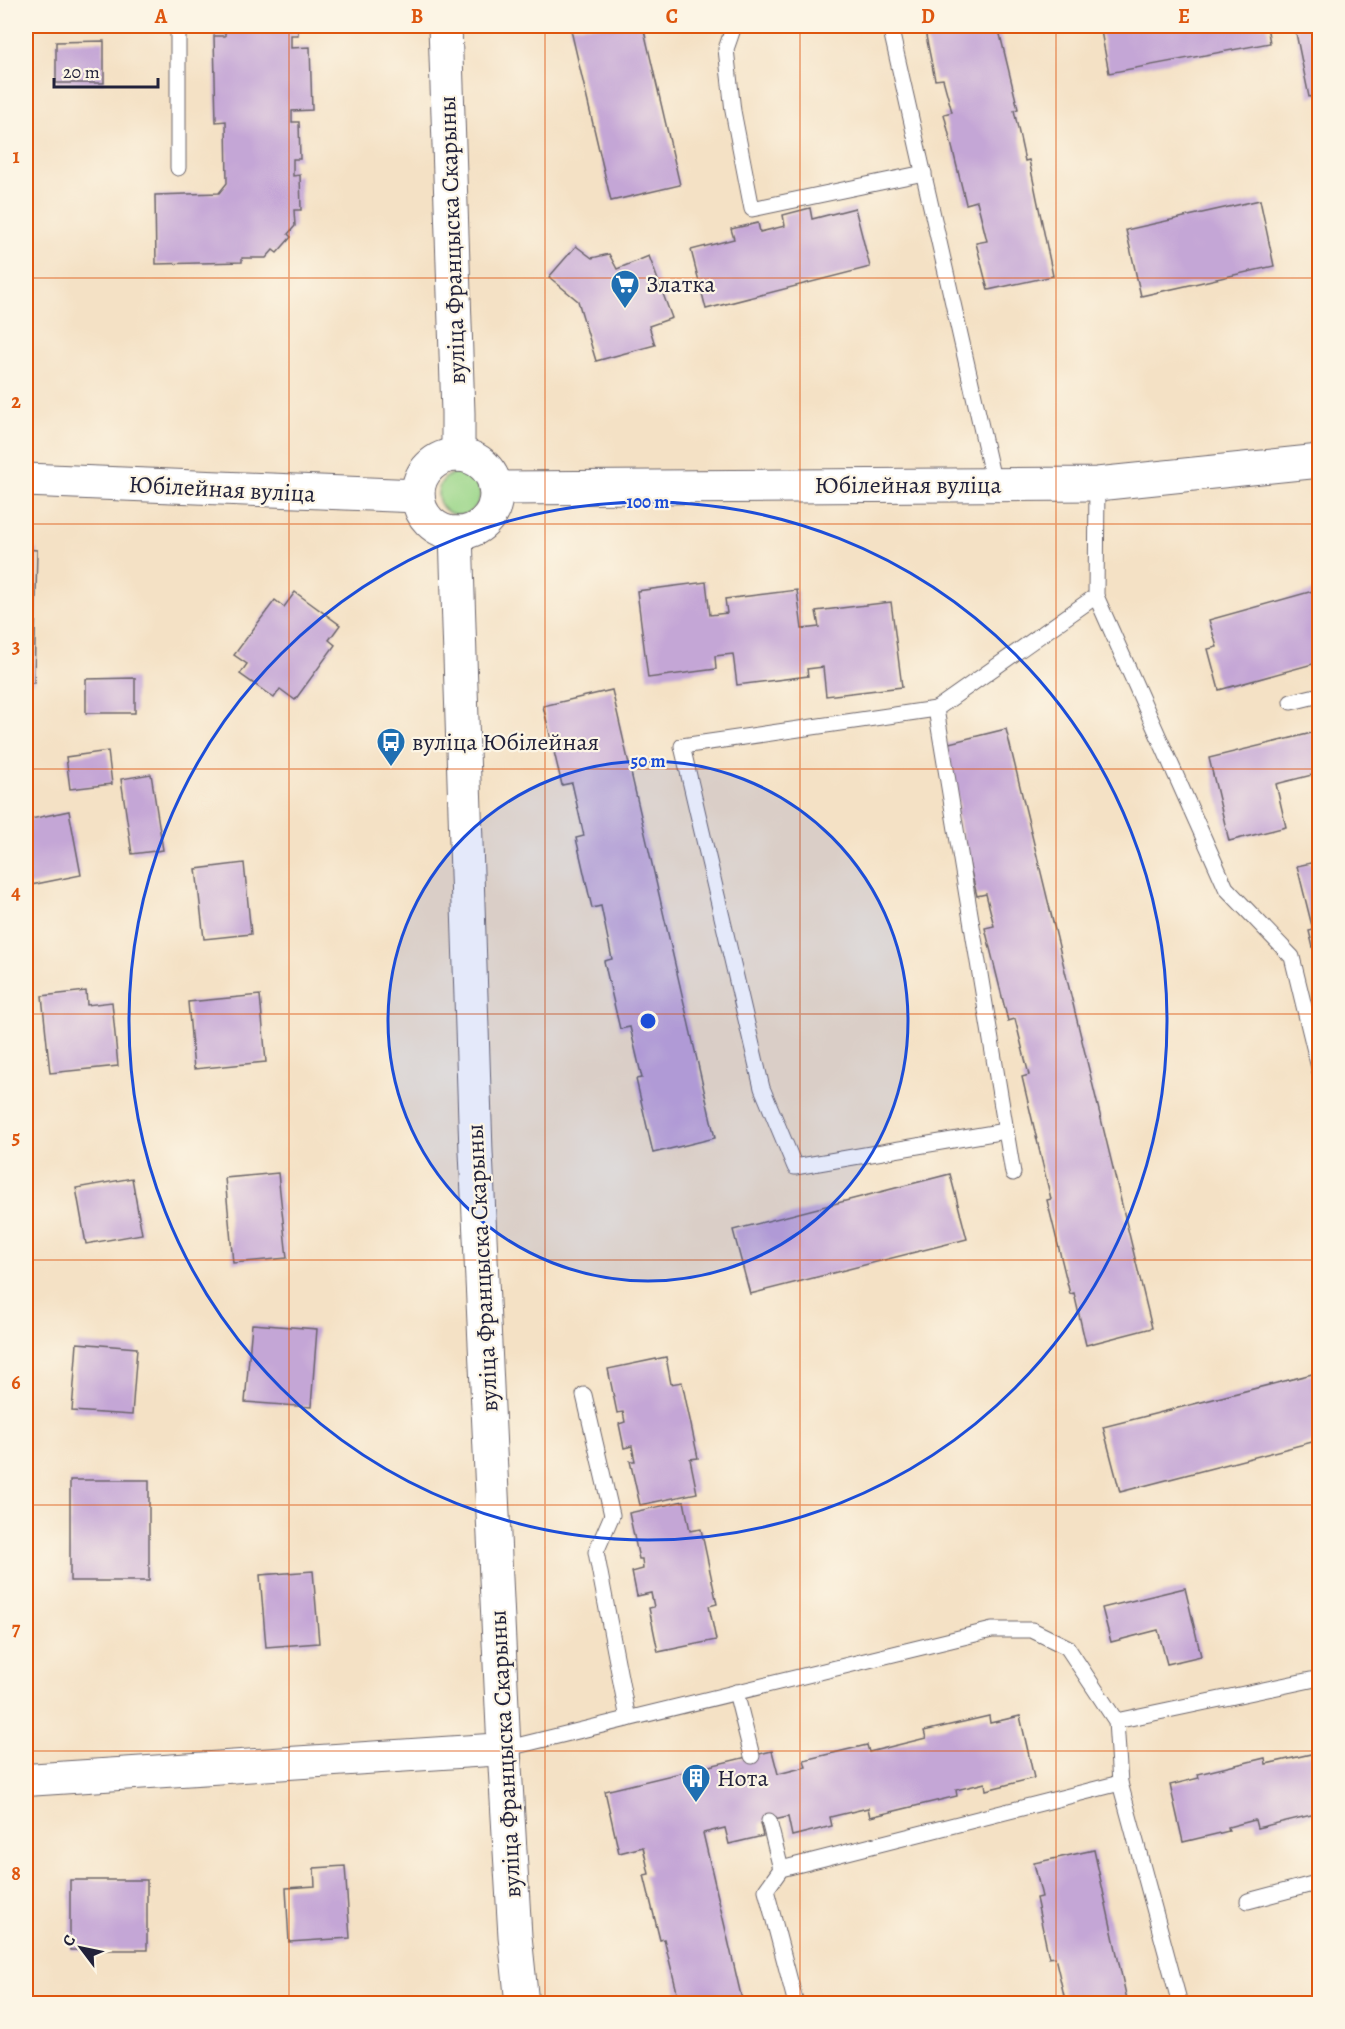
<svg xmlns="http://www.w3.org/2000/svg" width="1345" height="2029" viewBox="0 0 1345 2029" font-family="Alegreya,serif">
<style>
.green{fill:#9cd78b;stroke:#5f7c63;stroke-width:1.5}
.building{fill:#c4a6d6}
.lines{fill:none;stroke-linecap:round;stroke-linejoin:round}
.service-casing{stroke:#6c656b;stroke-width:17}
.minor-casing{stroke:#6c656b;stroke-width:34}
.tertiary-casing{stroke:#6c656b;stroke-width:35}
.service{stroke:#fff;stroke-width:15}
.minor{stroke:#fff;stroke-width:32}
.tertiary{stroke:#fff;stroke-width:33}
.grid{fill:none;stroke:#de560e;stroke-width:1.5;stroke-opacity:0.55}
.ring{fill:none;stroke:#1d4ed8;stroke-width:3}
.labels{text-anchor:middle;stroke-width:4.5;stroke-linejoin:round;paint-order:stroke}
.street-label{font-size:24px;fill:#22223b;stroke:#fcf5e5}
.poi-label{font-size:24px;fill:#22223b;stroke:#fcf5e5;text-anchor:start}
.centre{fill:#1d4ed8;stroke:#fcf5e5;stroke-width:3}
.ring-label{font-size:18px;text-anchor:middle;font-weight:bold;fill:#1d4ed8;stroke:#fcf5e5;stroke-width:4.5;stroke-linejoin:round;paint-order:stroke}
.neatline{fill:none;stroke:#de560e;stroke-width:2}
.grid-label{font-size:20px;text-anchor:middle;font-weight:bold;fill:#de560e}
</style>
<rect width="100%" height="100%" fill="#fcf5e5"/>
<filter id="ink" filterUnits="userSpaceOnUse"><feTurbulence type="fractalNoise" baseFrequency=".0167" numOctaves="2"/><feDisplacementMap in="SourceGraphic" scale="12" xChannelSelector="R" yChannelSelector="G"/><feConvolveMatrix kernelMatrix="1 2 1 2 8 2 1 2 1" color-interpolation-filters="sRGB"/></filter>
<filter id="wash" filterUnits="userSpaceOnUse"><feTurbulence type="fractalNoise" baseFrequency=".008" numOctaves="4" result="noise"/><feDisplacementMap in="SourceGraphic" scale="24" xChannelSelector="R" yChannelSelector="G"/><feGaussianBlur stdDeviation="1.35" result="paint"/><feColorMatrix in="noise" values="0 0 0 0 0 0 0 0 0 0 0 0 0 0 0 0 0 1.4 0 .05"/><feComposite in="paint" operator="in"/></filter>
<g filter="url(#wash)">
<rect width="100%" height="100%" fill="#f4e1c5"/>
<circle class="green" cx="459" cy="494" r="21"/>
<g id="blocks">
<g class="building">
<path d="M225 26H298V35H291V48L310 47 312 110 292 111V122H299L300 159H293V176L300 175 301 210H294L295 226 288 234 291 237 277 253 273 250 266 258H242V262L156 264 155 195 219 193 227 183 226 121 216 122 214 36H225Z"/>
<path d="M570 26H643L680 185 611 201Z"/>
<path d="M924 26H998L1018 109 1014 110 1025 161 1029 160 1053 276 988 290 976 243 987 241 977 201 966 204 944 114 952 112 943 79 935 80Z"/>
<path d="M1100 26H1267L1270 43 1109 73Z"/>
<path d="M1305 26H1320V95L1309 97 1295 28Z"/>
<path d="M104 41V83H56V42Z"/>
<path d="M1260 200 1274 266 1141 296 1126 230Z"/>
<path d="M810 208 812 219 855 208 870 267 706 309 691 250 734 239 731 229 758 223 760 232 785 226 783 215Z"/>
<path d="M576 246 592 258 609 254 617 269 649 256 672 318 649 326 655 345 596 361 578 301 549 277Z"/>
<path d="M26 549 37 550 34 683H26Z"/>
<path d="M706 582 710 615 727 613 725 599 797 590 802 629 819 627 816 611 891 602 902 687 826 696 823 667 807 669 808 676 737 685 733 654 715 656 716 669 648 678 637 591Z"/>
<path d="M1320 589V662L1219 690 1208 649 1217 647 1209 620Z"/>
<path d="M295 592 340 625 329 640 335 645 295 700 280 689 274 698 240 674 247 664 234 655 275 600 284 607Z"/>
<path d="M135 678V713H86V679Z"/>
<path d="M612 690 715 1138 653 1153 636 1079 642 1078 630 1027 620 1029 604 961 612 959 601 906 592 908 576 838 584 836 572 783 562 785 543 706Z"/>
<path d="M1006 729 1152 1328 1086 1345 1074 1293 1070 1294 1047 1200 1051 1199 1022 1077 1029 1075 1015 1019 1008 1021 985 928 994 926 986 894 977 896 956 809 960 808 945 744Z"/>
<path d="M1320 731V773L1276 784 1286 827 1229 841 1209 758Z"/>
<path d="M108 751 112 784 70 789 66 757Z"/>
<path d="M151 774 163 850 132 854 121 779Z"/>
<path d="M69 811 81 875 26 886V820Z"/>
<path d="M1320 861V972H1319L1309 931 1313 930 1297 866Z"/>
<path d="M244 863 251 934 204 939 196 869Z"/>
<path d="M86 991 87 1005 112 1002 118 1066 50 1073 42 996Z"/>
<path d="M260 995 266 1062 194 1069 188 1002Z"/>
<path d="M278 1173 287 1258 233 1263 225 1178Z"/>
<path d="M950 1174 967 1239 750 1294 733 1230Z"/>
<path d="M132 1178 142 1234 86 1244 76 1188Z"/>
<path d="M252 1324 317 1329 311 1407 245 1402Z"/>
<path d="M77 1343 137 1348 132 1415 72 1411Z"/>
<path d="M666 1357 671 1384 682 1382 698 1458 690 1459 697 1493 640 1505 630 1461H635L632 1446 624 1448 619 1424 625 1422 623 1412 617 1413 608 1369Z"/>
<path d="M1320 1372V1440L1120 1492 1103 1427Z"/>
<rect x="70" y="1480" width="79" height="101"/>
<path d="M684 1501 690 1531 701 1529 717 1604 709 1606 716 1640 658 1652 649 1608 654 1607 651 1593 637 1596 632 1572 643 1569 642 1559H639L629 1513Z"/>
<path d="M313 1571 319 1643 266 1647 260 1575Z"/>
<path d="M1185 1588 1201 1656 1167 1664 1158 1630 1111 1642 1102 1608Z"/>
<path d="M989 1716 990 1723 1020 1716 1034 1778 986 1790 985 1783 956 1790 957 1796 870 1817 868 1808 830 1817 832 1826 792 1836 788 1817 760 1823 763 1836 729 1844 725 1828 703 1833 743 2004H674L672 1998 678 1996 664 1939 660 1940 644 1875 649 1874 643 1847 619 1853 605 1791 772 1751 778 1774 806 1767 804 1760 867 1745 869 1752 926 1738 924 1731Z"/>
<path d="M1320 1752V1813L1257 1828 1255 1820 1228 1827 1229 1831 1183 1842 1170 1785 1199 1778 1198 1774 1265 1758 1266 1764Z"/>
<path d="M1094 1850 1128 2004H1066L1055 1957 1049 1958 1036 1898 1042 1897 1034 1863Z"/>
<path d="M345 1866 350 1938 289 1942 286 1888 315 1886 314 1868Z"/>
<rect x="70" y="1880" width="77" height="70"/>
</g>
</g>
</g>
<g filter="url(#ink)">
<use href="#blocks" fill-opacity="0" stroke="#6c656b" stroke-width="1.5"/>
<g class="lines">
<g class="service-casing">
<g id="service">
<path d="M178 26V168"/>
<path d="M734 26 726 49 733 111 752 209 924 173"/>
<path d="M890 26 994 484"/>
<path d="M1097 484 1096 596 1226 888 1292 957 1320 1072"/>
<path d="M1291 702 1320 695"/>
<path d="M936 709 682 746 762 1088 795 1167 1005 1131"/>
<path d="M1013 1173 936 709 1096 596"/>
<path d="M584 1395 612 1515 596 1552 628 1719"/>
<path d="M736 1692 752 1756"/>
<path d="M1116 1721 1320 1678"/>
<path d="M504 1749 992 1630H1032L1067 1647 1116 1721 1120 1783 1180 2004"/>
<path d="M769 1821 781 1869"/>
<path d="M1248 1901 1320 1882"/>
<path d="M796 2004 766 1890 781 1869 1120 1783"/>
</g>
</g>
<g class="minor-casing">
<path id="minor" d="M26 1780 504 1749"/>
</g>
<g class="tertiary-casing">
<g id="tertiary">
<path d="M445 26 458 413V455"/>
<circle cx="457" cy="494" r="39"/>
<path d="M26 480 418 496"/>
<path d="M495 488 1097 484 1320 461"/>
<path d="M456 533 476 1152 504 1749 515 1936 522 2004"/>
</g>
</g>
<use href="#service" class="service"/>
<use href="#minor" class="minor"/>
<use href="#tertiary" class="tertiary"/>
</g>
</g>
<path class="grid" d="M289 26V2004M545 26V2004M800 26V2004M1056 26V2004M26 278H1320M26 524H1320M26 769H1320M26 1014H1320M26 1260H1320M26 1505H1320M26 1751H1320"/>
<circle cx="648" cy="1021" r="260" fill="#1d4ed8" fill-opacity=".12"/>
<g class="ring">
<circle cx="648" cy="1021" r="260"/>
<circle cx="648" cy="1021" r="519"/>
</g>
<defs>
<g id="supermarket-pin" transform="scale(1.5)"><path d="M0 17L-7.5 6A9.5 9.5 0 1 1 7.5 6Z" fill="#1f6fb2" stroke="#fcf5e5"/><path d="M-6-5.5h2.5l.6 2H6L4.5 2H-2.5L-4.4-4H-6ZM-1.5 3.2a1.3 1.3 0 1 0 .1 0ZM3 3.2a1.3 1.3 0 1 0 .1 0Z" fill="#fff"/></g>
<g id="bus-pin" transform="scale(1.5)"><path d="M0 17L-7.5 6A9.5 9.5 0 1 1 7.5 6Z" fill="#1f6fb2" stroke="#fcf5e5"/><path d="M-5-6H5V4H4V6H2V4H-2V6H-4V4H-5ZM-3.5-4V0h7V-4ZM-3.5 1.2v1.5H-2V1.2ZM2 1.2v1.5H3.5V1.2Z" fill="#fff"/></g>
<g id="building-pin" transform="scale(1.5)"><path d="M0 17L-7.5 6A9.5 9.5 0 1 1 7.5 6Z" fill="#1f6fb2" stroke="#fcf5e5"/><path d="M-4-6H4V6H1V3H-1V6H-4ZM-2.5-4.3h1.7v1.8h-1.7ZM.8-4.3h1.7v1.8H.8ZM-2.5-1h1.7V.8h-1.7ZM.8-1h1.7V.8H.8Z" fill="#fff"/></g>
</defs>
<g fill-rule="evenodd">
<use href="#supermarket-pin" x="625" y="284"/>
<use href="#bus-pin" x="391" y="742"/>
<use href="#building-pin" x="696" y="1778"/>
</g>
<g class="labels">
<g class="street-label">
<text transform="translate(452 240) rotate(-92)" y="8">вуліца Францыска Скарыны</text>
<text x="908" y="493">Юбілейная вуліца</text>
<text transform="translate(222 489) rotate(3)" y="8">Юбілейная вуліца</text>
<text transform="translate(482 1268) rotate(-93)" y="8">вуліца Францыска Скарыны</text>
<text transform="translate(505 1754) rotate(-93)" y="8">вуліца Францыска Скарыны</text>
</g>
<g class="poi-label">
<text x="646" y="292">Златка</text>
<text x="412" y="750">вуліца Юбілейная</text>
<text x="717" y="1786">Нота</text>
</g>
</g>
<circle cx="648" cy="1021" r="9" class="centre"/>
<g class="ring-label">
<text x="648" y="508">100 m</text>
<text x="648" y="767">50 m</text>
</g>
<rect width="1345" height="2029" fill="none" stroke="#fcf5e5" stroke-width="66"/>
<g transform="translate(81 1948) rotate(302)" stroke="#fcf5e5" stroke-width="4.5" paint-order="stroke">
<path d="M0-4.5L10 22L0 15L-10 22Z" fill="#22223b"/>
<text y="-9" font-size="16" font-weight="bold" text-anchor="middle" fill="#22223b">С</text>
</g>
<path d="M54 78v9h104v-9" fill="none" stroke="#22223b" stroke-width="3"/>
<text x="63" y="78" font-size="18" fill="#22223b" stroke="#fcf5e5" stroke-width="4.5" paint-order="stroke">20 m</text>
<rect x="33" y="33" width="1279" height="1963" class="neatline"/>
<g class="grid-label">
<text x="161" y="23">A</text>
<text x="417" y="23">B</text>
<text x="672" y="23">C</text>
<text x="928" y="23">D</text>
<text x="1184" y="23">E</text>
<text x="16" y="163">1</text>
<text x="16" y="408">2</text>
<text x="16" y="653">3</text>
<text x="16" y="899">4</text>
<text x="16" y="1144">5</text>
<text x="16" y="1389">6</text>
<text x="16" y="1635">7</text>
<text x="16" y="1880">8</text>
</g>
</svg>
